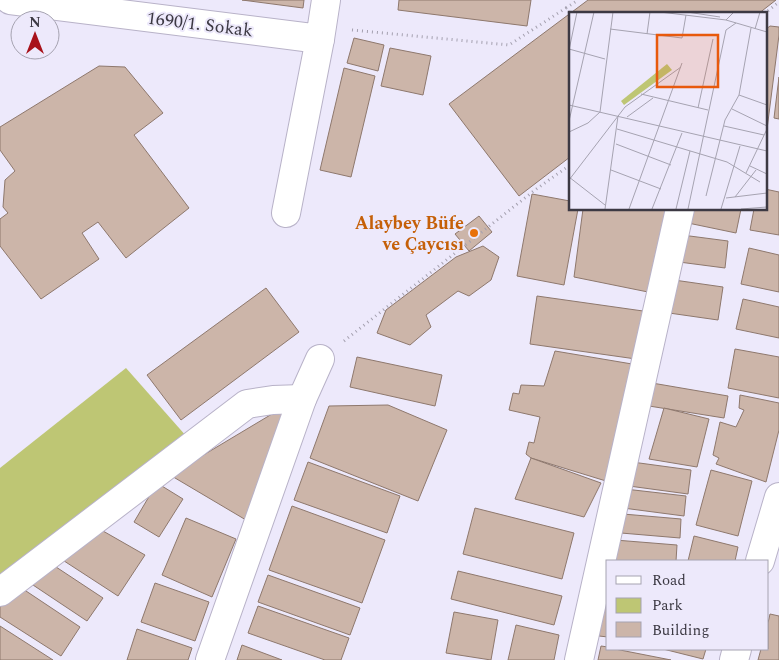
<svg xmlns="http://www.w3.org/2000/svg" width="779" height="660" viewBox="0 0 779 660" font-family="Spectral,serif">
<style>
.green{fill:#bec674}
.building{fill:#ccb5a9;stroke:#8e786d}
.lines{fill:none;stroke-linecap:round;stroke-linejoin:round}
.minor-casing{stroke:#b8b2c8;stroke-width:30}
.path{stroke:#a4a0af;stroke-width:3;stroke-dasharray:1 4;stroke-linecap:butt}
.minor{stroke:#fff;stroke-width:28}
.food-dot{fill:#e8710a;stroke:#ede9fb;stroke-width:2}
.labels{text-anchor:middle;stroke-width:4;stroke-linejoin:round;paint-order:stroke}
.street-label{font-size:18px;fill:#3c3943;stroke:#ede9fb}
.food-label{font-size:18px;font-weight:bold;fill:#c56008;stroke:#ede9fb;text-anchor:end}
.inset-road{fill:none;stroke:#a6a3b1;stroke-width:1}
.view{fill:#e8590c;fill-opacity:0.15;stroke:#e8590c;stroke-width:2.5}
.inset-edge{fill:none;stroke:#3c3943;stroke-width:2.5}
</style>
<rect width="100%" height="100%" fill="#ede9fb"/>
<path class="green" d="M126 368 187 437 0 575V468Z"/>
<g class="building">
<path d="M242 0H304L303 8Z"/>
<path d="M399 0H531L527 26 398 10Z"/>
<path d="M588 0H776L758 14H570V157L519 196 449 104Z"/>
<path d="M770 26 779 27V35L765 145V30Z"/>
<path d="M354 38 384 45 378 71 347 63Z"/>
<path d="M390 48 431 56 423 95 381 86Z"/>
<path d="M99 66 125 67 163 113 134 135 189 208 126 258 98 222 82 233 99 259 41 299 0 246V219L8 213 3 207 5 180 15 171 0 150V127Z"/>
<path d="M344 68 375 76 351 177 320 170Z"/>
<path d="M779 77V119L774 118Z"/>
<path d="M765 189 779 192V235L750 230 754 209H765Z"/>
<path d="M532 194 570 201V209H578L564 285 517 276Z"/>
<path d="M583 209H672L665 246 657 247 648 292 574 277Z"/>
<path d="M691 209H741L736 233 688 223Z"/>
<path d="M479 216 492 232 469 251 455 234Z"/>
<path d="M682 235 728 241 725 268 679 262Z"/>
<path d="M483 246 499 257 491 280 469 296 458 291 426 315 431 327 410 345 377 333 386 310 456 257Z"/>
<path d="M749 248 779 255V292L741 284Z"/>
<path d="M674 280 723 287 718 320 669 313Z"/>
<path d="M266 288 299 332 181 420 147 375Z"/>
<path d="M537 296 643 311 636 359 530 344Z"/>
<path d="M743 299 779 307V338L736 329Z"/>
<path d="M735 349 779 357V398L728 388Z"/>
<path d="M555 351 632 364 606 481 531 458 526 454 529 442 534 443 540 417 509 410 513 393 519 394 521 385 544 386Z"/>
<path d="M357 357 442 375 435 406 350 387Z"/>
<path d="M652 383 728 396 724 418 649 406Z"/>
<path d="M740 395 779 403V430L766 482 716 464 719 458 713 455 720 422 736 427 744 410 739 408Z"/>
<path d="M388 405 447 430 418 501 310 458 329 406Z"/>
<path d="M664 408 709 419 697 467 649 459Z"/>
<path d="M277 411 286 415 246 520 170 475Z"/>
<path d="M531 458 601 483 584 517 515 499Z"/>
<path d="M308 462 400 496 387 533 294 500Z"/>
<path d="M632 462 691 470 688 494 629 486Z"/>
<path d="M711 470 752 481 738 536 696 525Z"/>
<path d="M157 483 183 499 159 537 134 522Z"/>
<path d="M625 489 686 496 684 516 623 508Z"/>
<path d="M292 506 385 540 362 603 269 570Z"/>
<path d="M475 508 574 533 562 579 463 554Z"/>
<path d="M623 514 681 519 680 538 621 533Z"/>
<path d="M186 518 236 539 212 597 162 575Z"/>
<path d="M96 527 145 555 118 596 58 557Z"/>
<path d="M694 536 738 547 735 561H688Z"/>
<path d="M615 540 677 545 676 561H613Z"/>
<path d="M50 563 103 598 87 621 27 581Z"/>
<path d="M458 571 562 596 554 625 451 599Z"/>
<path d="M268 575 360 608 350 635 258 602Z"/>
<path d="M155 583 209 602 195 641 141 622Z"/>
<path d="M20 587 80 627 61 656 0 617V602Z"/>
<path d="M603 592H608V637L599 636Z"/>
<path d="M258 606 349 638 341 660H325L248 633Z"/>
<path d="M454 612 498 620 491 660 446 653Z"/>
<path d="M770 614 779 616V660H758L761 649H768V623Z"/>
<path d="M516 625 559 635 554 660H508Z"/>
<path d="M0 626 53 660H0Z"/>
<path d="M137 629 192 648 188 660H127Z"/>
<path d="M242 645 282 660H237Z"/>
<path d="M601 646 608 647V649H615L671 660H598Z"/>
<path d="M663 649H706L703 659Z"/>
</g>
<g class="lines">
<g class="minor-casing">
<g id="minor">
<path d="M10 0 320 39 326 0"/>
<path d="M286 213 320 39"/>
<path d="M760 561 779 497"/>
<path d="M0 592 247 404 273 400 302 399"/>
<path d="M210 660 302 399 320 359"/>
<path d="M579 660 680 209"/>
<path d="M734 660 737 649"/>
</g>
</g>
<g class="path">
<path d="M566 8 578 0"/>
<path d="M764 14 779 2"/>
<path d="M352 30 509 45 566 8 570 13"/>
<path d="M344 341 535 190 570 165"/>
</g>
<use href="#minor" class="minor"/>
</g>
<circle class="food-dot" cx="474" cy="233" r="5"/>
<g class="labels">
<g class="street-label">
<text transform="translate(200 24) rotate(7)" y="6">1690/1. Sokak</text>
</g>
<g class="food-label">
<text x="464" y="229">Alaybey Büfe<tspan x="464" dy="21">ve Çaycısı</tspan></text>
</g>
</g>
<g transform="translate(569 12)">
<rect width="198" height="198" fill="#ede9fb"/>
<path d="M98 52 103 58 55 93 52 89Z" fill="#bec674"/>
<path class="inset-road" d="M91 0 157 8M118 0 151 5M165 0 157 8 198 20M41 17 113 26 117 3M186 17 191 0M78 22 81 0M0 37 36 47M0 38 8 0M72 82 139 98M170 83 198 93M0 93 198 139M129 96 144 27M163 97 198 114M31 100 44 0M58 105 84 86M0 109 25 0M155 114 195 123M48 117 158 150 191 170M0 120 19 111 31 100M47 132 102 153M181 154 198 162M42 158 92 177M177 161 198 117M0 165 36 193M0 168 56 95 112 55M137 184 156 108 170 83 182 16M166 185 187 158M157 186 198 181M36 197 49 104M60 197 113 51M83 197 113 121M107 197 121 139M119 197 157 18 167 11M152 197 171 134M172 197 198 195"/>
<path class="view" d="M88 23H149V75H88Z"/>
<rect width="198" height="198" class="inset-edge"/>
</g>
<rect x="606" y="560" width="162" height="90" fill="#ede9fb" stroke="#a6a3b1"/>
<rect x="616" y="576" width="25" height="8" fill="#ffffff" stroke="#a6a3b1"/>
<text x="652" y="585" font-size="15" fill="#3c3943">Road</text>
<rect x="616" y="598" width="25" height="15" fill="#bec674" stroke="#a6a3b1"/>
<text x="652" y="610" font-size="15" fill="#3c3943">Park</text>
<rect x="616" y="622" width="25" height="15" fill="#ccb5a9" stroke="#a6a3b1"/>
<text x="652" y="635" font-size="15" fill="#3c3943">Building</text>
<g transform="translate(35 35)"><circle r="24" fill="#ede9fb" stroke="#a6a3b1"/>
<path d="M0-4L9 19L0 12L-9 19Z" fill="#a8121a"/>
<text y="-8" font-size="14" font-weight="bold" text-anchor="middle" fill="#3c3943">N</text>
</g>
</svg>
